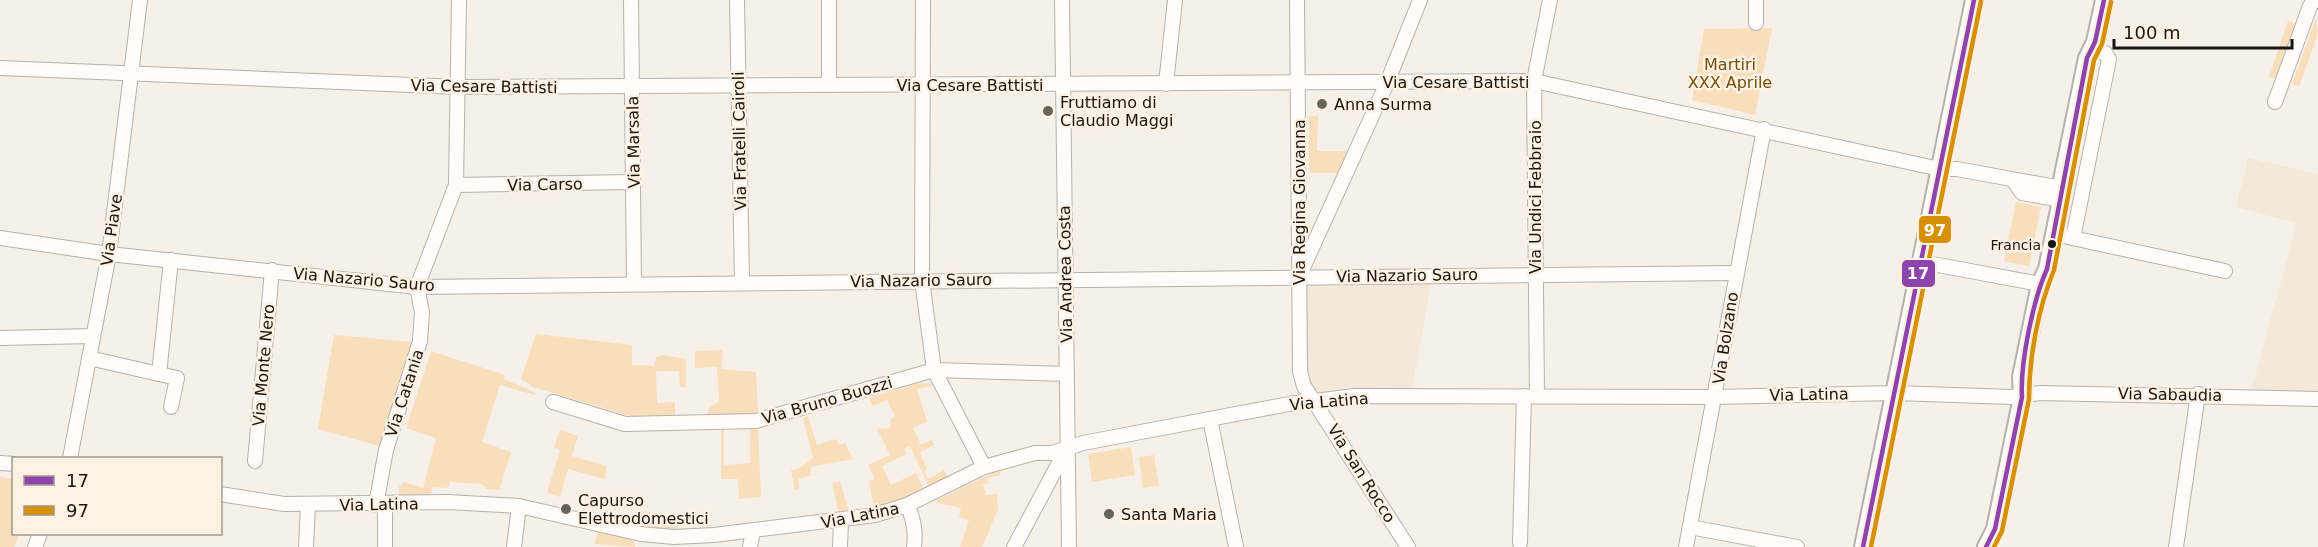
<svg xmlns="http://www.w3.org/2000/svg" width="2318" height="547" viewBox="0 0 2318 547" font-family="'DejaVu Sans',sans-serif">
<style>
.built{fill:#f3e8d9}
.green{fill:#f8debb}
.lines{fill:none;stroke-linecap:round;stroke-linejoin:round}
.minor-casing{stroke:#b6b1ab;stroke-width:16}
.tertiary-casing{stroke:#b6b1ab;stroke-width:20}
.minor{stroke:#fefdfc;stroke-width:14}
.tertiary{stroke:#fefdfc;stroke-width:16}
.bus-1-casing{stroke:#fcf1e3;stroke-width:9}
.bus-2-casing{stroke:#fcf1e3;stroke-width:9}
.bus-1{stroke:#8e44ad;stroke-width:4.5}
.bus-2{stroke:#d69002;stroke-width:4.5}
.poi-dot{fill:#66625c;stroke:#fcf1e3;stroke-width:2}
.bus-dot{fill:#191510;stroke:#fcf1e3;stroke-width:2}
.labels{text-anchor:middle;stroke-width:5;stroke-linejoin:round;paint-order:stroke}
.bus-label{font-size:14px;fill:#191510;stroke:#fcf1e3;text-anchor:end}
.park-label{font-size:16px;fill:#754f0b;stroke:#fcf1e3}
.street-label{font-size:16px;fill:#191510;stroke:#fcf1e3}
.poi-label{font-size:16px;fill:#191510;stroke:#fcf1e3;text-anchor:start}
.line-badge{stroke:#fcf1e3;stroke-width:2}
.badge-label{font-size:16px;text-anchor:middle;font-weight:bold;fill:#fff}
</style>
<rect width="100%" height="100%" fill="#f6f0e9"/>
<g class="built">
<path d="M2248 158 2318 174V397L2250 395 2297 223 2236 207Z"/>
<path d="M1432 277 1411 395 1316 399 1305 385 1301 278Z"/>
</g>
<g class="green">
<path d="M2316 18 2318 34 2299 86 2292 84Z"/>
<path d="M2288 21 2295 24 2275 79 2269 77Z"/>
<path d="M1772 28 1755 115 1692 100 1704 29Z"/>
<path d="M1318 115 1317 151H1352L1343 173H1309V117Z"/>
<path d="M2016 202 2041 207 2029 266 2004 261Z"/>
<path d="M536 334 632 345V365L654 366 656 357 662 355 686 359V387H680L679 371H656L657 403 675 402V418L640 419 533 387 521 379Z"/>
<path d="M334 335 414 342 383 447 318 429Z"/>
<path d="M723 350 721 369 756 372 758 414 706 418 709 408 719 402 717 367 695 368V351Z"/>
<path d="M431 351 505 375 504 379 536 393 535 395 500 385 482 442 511 452 499 490 486 489 482 484 450 482 448 488 433 487 430 496 399 498V486L402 485 403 482 423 488 436 438 406 428Z"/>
<path d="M935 382 937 385 917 389 927 422 913 428 921 445 932 440 934 445 920 452 927 469 925 471 928 479 944 470 947 477 929 487 910 446 904 449 907 454 882 466 891 485 916 473 924 490 907 499 874 509 869 481 875 479 868 465 890 455 877 429 890 428 891 419 895 417 887 400 873 406 869 398 916 384Z"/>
<path d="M808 416 817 445 836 439 839 445 845 443 853 459 810 467 811 476 798 479 799 489 795 490 791 470 798 469 813 458 803 418Z"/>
<path d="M721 428H724V465L750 463V428H758L761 497 739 499 738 479H721Z"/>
<path d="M560 430 578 436 572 456 607 466 605 479 568 469 560 497 547 493 560 450 554 447Z"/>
<path d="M1131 447 1135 475 1092 482 1088 454Z"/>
<path d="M1154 455 1159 486 1143 488 1139 457Z"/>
<path d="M1001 469 1000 475 987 478 988 483 983 484 986 495 997 494 998 510 982 547H960L969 520 959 517 961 508 937 503V500Z"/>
<path d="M0 477 13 479 14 534H20L14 547H0Z"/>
<path d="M840 481 849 512 839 514 832 483Z"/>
<path d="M641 511 654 513V521L678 522V531L635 528 637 516Z"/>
<path d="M598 529 634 539 635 547 595 544Z"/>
</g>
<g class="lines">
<g class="minor-casing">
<g id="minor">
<path d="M631 0 634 284"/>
<path d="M737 0 742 282"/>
<path d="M829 0V85"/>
<path d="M923 0 922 280 934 370 984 467"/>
<path d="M1062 0 1069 547"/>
<path d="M1297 0 1300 372 1304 386 1408 547"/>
<path d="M1756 0V23"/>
<path d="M0 68 460 87 1534 81 1940 169H1957L2061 188"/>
<path d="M1166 84 1175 0"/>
<path d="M2275 102 2310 6 2315 0"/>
<path d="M2013 180 2022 193 2061 200"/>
<path d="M456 185 633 182"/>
<path d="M2054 234 2225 271"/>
<path d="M0 238 109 254 417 287 1735 273"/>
<path d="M2073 238 2109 59 2105 53 2091 49"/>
<path d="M1922 262 2040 284"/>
<path d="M1301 272 1387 83 1420 0"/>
<path d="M0 338 93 336"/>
<path d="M89 358 159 374 171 260"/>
<path d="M159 374 177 378 171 407"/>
<path d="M1537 396 1534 81 1550 0"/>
<path d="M553 402 625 424 756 421 934 370 1067 374"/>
<path d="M1210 419 1236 547"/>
<path d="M70 458 109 254 140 0"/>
<path d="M255 461 272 270"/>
<path d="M0 463 14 464"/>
<path d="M220 494 284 504 448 502 519 506 641 534 674 537 714 535 875 515 907 505 984 467 1035 453H1052L1083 443 1289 404 1355 396 1715 397 1895 393 2012 397 2040 393 2318 399"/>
<path d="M376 505 386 450 420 341 422 312 417 287 456 185 459 0"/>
<path d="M907 505C914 519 916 532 914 547"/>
<path d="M1690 527 1797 547"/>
<path d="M1520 543 1524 396"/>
<path d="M35 547 40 534"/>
<path d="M306 547 308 505"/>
<path d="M385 547V505"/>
<path d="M514 547 519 506"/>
<path d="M750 547 753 531"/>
<path d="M840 547 841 521"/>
<path d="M1014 547 1067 448"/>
<path d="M1686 547 1764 129"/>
<path d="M2176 547 2198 394"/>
</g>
</g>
<g class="tertiary-casing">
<g id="tertiary">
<path d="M1863 547 1974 0"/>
<path d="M1986 547 1995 529 2022 397 2021 377 2040 284 2047 269 2061 200 2062 180 2087 58 2095 42 2104 0"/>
</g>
</g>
<use href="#minor" class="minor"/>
<use href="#tertiary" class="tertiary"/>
<g class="bus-1-casing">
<g id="bus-1">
<path d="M1863 547 1974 0"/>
<path d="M1986 547 1995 529 2022 397C2020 363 2033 300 2047 269L2087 58 2095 42 2104 0"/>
</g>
</g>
<g class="bus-2-casing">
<g id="bus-2">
<path d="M1871 547 1981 1"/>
<path d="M1994 547 2002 531 2029 399C2029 357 2038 309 2054 270L2094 60 2102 44 2111 2"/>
</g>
</g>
<use href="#bus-1" class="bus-1"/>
<use href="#bus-2" class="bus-2"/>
</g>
<g class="poi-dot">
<circle cx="1322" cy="104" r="6"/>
<circle cx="1048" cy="111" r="6"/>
<circle cx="566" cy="509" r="6"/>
<circle cx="1109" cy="514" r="6"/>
</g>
<circle class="bus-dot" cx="2052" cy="244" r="5"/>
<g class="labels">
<g class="bus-label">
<text x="2041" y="250">Francia</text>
</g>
<g class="park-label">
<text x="1730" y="70">Martiri<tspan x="1730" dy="18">XXX Aprile</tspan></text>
</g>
<g class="street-label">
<text x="1456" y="88">Via Cesare Battisti</text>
<text x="970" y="91">Via Cesare Battisti</text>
<text transform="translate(484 86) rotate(1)" y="6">Via Cesare Battisti</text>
<text transform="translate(739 141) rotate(-91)" y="6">Via Fratelli Cairoli</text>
<text transform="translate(633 142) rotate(-91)" y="6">Via Marsala</text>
<text transform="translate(545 184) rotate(-1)" y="6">Via Carso</text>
<text transform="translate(1535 197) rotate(-90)" y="6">Via Undici Febbraio</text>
<text transform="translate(1299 202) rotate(-90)" y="6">Via Regina Giovanna</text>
<text transform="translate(111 230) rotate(-82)" y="6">Via Piave</text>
<text transform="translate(1065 274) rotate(-91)" y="6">Via Andrea Costa</text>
<text transform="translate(1407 275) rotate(-1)" y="6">Via Nazario Sauro</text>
<text transform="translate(364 279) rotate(5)" y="6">Via Nazario Sauro</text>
<text transform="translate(921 280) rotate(-1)" y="6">Via Nazario Sauro</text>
<text transform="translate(1725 338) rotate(-81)" y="6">Via Bolzano</text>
<text transform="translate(263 365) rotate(-85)" y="6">Via Monte Nero</text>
<text transform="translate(404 393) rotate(-72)" y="6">Via Catania</text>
<text transform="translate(1809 394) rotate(-1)" y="6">Via Latina</text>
<text transform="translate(2170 394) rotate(1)" y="6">Via Sabaudia</text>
<text transform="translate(827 400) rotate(-16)" y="6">Via Bruno Buozzi</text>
<text transform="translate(1329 401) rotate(-5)" y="6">Via Latina</text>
<text transform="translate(1362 473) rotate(58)" y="6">Via San Rocco</text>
<text transform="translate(379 504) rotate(-1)" y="6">Via Latina</text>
<text transform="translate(860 515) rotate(-11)" y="6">Via Latina</text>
</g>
<g class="poi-label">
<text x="1060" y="108">Fruttiamo di<tspan x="1060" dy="18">Claudio Maggi</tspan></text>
<text x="1334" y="110">Anna Surma</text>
<text x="578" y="506">Capurso<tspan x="578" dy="18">Elettrodomestici</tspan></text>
<text x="1121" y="520">Santa Maria</text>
</g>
</g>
<g class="line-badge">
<rect x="1918" y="215" width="34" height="29" rx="6" fill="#d69002"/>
<rect x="1901" y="259" width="35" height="29" rx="6" fill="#8e44ad"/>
</g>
<g class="badge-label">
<text x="1935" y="236">97</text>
<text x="1918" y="279">17</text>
</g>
<rect x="12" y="457" width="210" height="78" fill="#fcf1e3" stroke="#a1998f" stroke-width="1.5"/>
<rect x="24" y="476" width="30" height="9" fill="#8e44ad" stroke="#a1998f" stroke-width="1.5"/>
<text x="66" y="487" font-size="18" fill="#191510">17</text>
<rect x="24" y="506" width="30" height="9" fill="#d69002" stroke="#a1998f" stroke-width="1.5"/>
<text x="66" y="517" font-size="18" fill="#191510">97</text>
<path d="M2114 39v9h178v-9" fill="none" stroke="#191510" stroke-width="3"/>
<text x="2123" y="39" font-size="18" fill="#191510" stroke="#fcf1e3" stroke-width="4.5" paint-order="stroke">100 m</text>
</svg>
